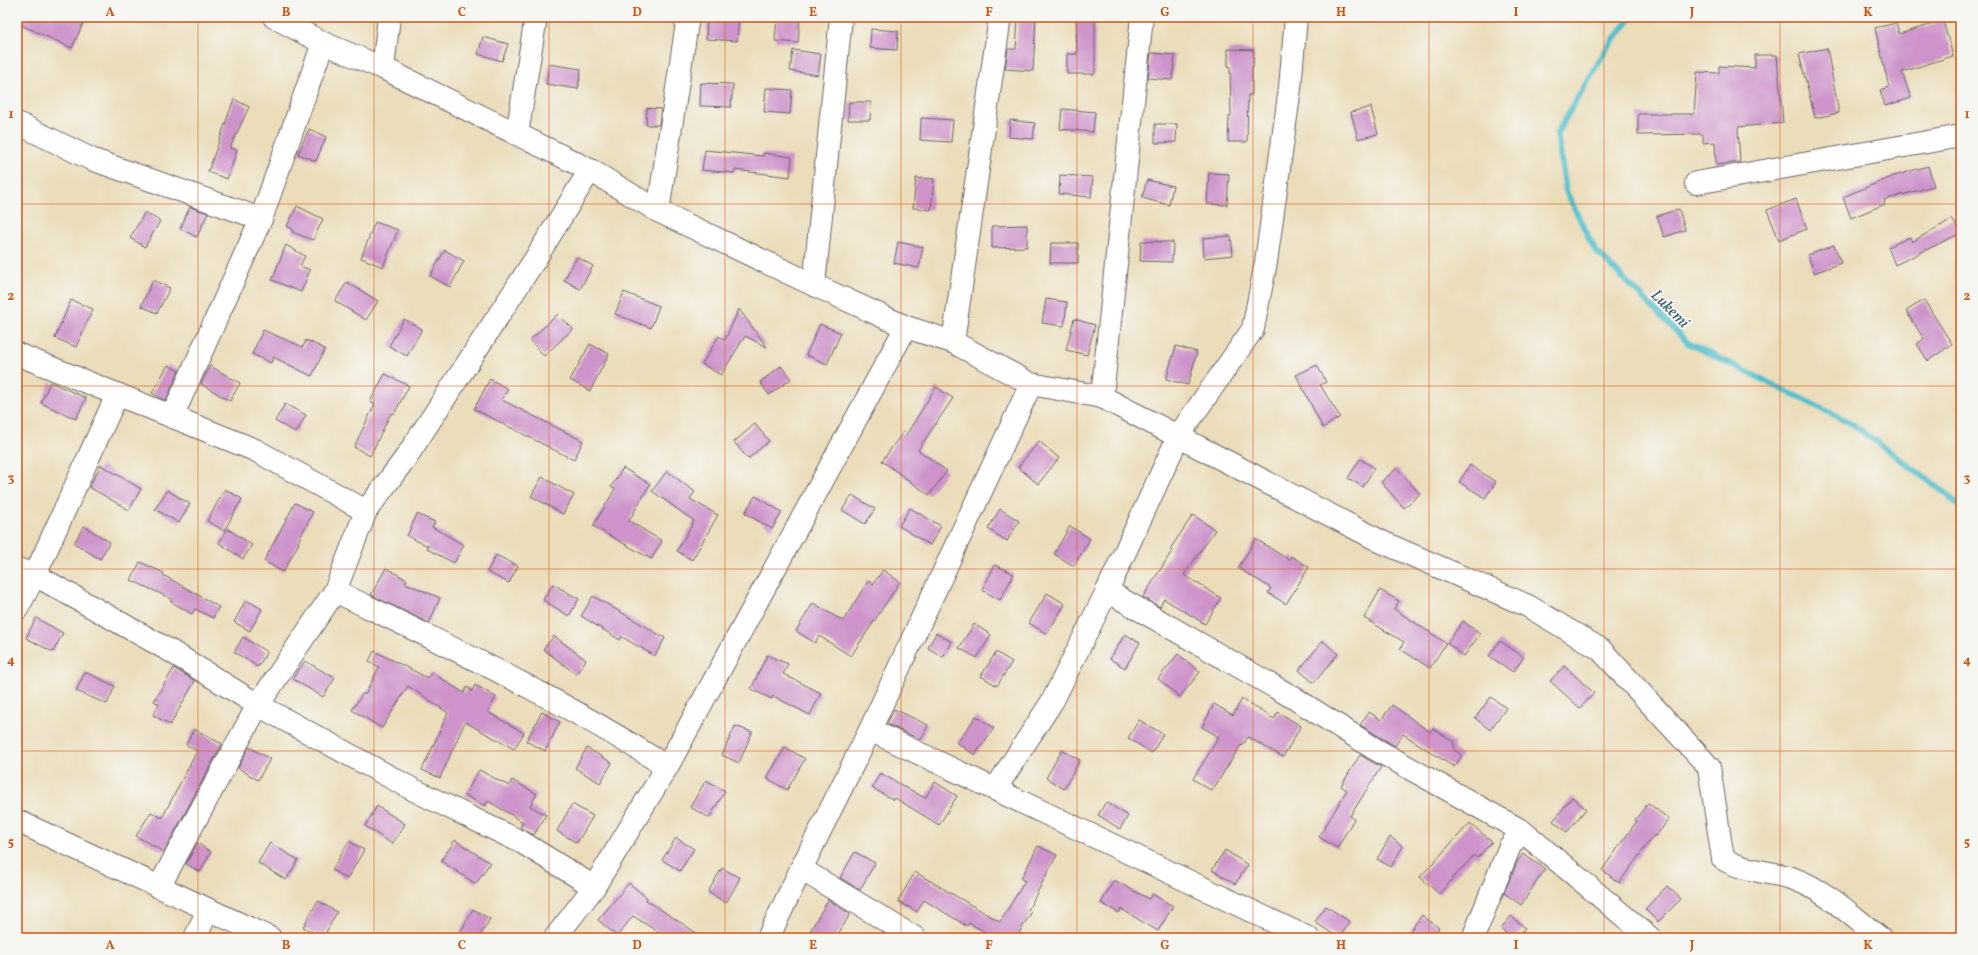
<svg xmlns="http://www.w3.org/2000/svg" width="1978" height="955" viewBox="0 0 1978 955" font-family="Vollkorn,serif">
<style>
.lines{fill:none;stroke-linecap:round;stroke-linejoin:round}
.stream{stroke:#53bfcd;stroke-width:6}
.building{fill:#cd93ca}
.minor-casing{stroke:#686367;stroke-width:24}
.minor{stroke:#fff;stroke-width:22}
.grid{fill:none;stroke:#d45411;stroke-width:1;stroke-opacity:0.55}
.labels{text-anchor:middle;stroke-width:4;stroke-linejoin:round;paint-order:stroke}
.water-label{font-size:16px;font-style:italic;fill:#33596e;stroke:#f6f6f2}
.neatline{fill:none;stroke:#d45411;stroke-width:1.5}
.grid-label{font-size:13px;text-anchor:middle;font-weight:bold;fill:#d45411}
</style>
<rect width="100%" height="100%" fill="#f6f6f2"/>
<filter id="ink" filterUnits="userSpaceOnUse"><feTurbulence type="fractalNoise" baseFrequency=".025" numOctaves="2"/><feDisplacementMap in="SourceGraphic" scale="8" xChannelSelector="R" yChannelSelector="G"/><feConvolveMatrix kernelMatrix="1 2 1 2 8 2 1 2 1" color-interpolation-filters="sRGB"/></filter>
<filter id="wash" filterUnits="userSpaceOnUse"><feTurbulence type="fractalNoise" baseFrequency=".012" numOctaves="4" result="noise"/><feDisplacementMap in="SourceGraphic" scale="16" xChannelSelector="R" yChannelSelector="G"/><feGaussianBlur stdDeviation="0.9" result="paint"/><feColorMatrix in="noise" values="0 0 0 0 0 0 0 0 0 0 0 0 0 0 0 0 0 1.4 0 .05"/><feComposite in="paint" operator="in"/></filter>
<g filter="url(#wash)">
<rect width="100%" height="100%" fill="#ebddba"/>
<g class="lines">
<path class="stream" d="M1632 17 1607 48 1557 133 1566 191 1595 250 1688 343 1851 423 1948 495 1961 507"/>
</g>
<g id="blocks">
<g class="building">
<path d="M17 17H86L72 48 17 23Z"/>
<path d="M707 17H739L737 41 706 39Z"/>
<path d="M777 17H800L798 43 775 41Z"/>
<path d="M1018 17H1036L1033 71 1005 69 1008 49H1016Z"/>
<path d="M1076 17H1095V74H1067V54H1077Z"/>
<path d="M1943 21 1953 56 1902 72 1911 98 1885 106 1880 90 1889 87 1875 28 1896 23 1899 34Z"/>
<path d="M871 29 898 31 897 50 870 48Z"/>
<path d="M483 37 508 44 502 61 478 54Z"/>
<path d="M1827 48 1839 113 1815 118 1799 54Z"/>
<path d="M1228 49 1254 50 1253 67H1252V95H1248L1247 142H1228L1229 116H1231L1230 66H1228Z"/>
<path d="M793 50 821 54 818 75 790 71Z"/>
<path d="M1151 53 1175 55 1172 80 1148 78Z"/>
<path d="M1755 55H1777L1783 123 1738 127 1740 162 1716 165 1715 142 1703 143V134L1638 135V114H1694L1697 72 1719 73V66L1755 68Z"/>
<path d="M549 64 581 69 578 89 546 84Z"/>
<path d="M701 83 733 84 731 107 700 106Z"/>
<path d="M766 88 792 90 790 114 764 112Z"/>
<path d="M234 99 249 107 230 148 237 150 227 179 208 172Z"/>
<path d="M849 102H871L870 120H848Z"/>
<path d="M1371 107 1378 134 1358 139 1351 112Z"/>
<path d="M647 108 661 109 659 125H646Z"/>
<path d="M1062 109 1095 112 1093 132 1060 129Z"/>
<path d="M921 118 953 120 951 142 920 140Z"/>
<path d="M1010 120 1035 123 1033 139 1009 137Z"/>
<path d="M1155 124H1177L1176 142 1155 143Z"/>
<path d="M309 129 326 137 316 161 298 154Z"/>
<path d="M705 150 763 156V153L792 157 790 177 735 170V173L702 170Z"/>
<path d="M1928 166 1934 186 1884 200 1885 204 1851 218 1843 197 1894 176Z"/>
<path d="M1209 173 1229 174 1227 205 1207 204Z"/>
<path d="M1060 175 1093 177 1091 197 1059 194Z"/>
<path d="M916 178 934 179 931 210 913 208Z"/>
<path d="M1147 180 1173 186 1169 205 1142 198Z"/>
<path d="M1796 199 1807 229 1779 240 1767 210Z"/>
<path d="M297 206 323 219 313 240 292 232 293 229 287 226Z"/>
<path d="M190 207 208 213 197 237 180 229Z"/>
<path d="M1679 209 1685 230 1664 237 1657 216Z"/>
<path d="M145 212 160 221 145 247 130 238Z"/>
<path d="M1952 219 1961 233 1895 265 1888 247 1910 237 1912 242Z"/>
<path d="M375 222 398 230 383 267 361 258Z"/>
<path d="M1027 225V247L992 248V226Z"/>
<path d="M1231 236 1233 255 1204 258 1203 238Z"/>
<path d="M1141 241 1173 242 1172 262 1140 261Z"/>
<path d="M898 242 923 247 919 268 894 263Z"/>
<path d="M1051 243H1078V263H1050Z"/>
<path d="M286 245 305 256 300 266 310 270 301 292 272 280Z"/>
<path d="M1834 245 1841 263 1814 273 1808 255Z"/>
<path d="M445 250 464 261 450 287 430 276Z"/>
<path d="M577 257 593 266 580 289 564 280Z"/>
<path d="M153 280 170 288 157 313 141 306Z"/>
<path d="M347 282 378 301 366 320 335 301Z"/>
<path d="M624 292 659 306 651 328 615 314Z"/>
<path d="M1046 299 1067 302 1064 326 1042 323Z"/>
<path d="M71 300 93 309 76 347 55 338Z"/>
<path d="M1924 300 1952 344 1928 361 1917 344 1924 339 1906 311Z"/>
<path d="M739 309 767 347 745 336 721 375 702 364 719 336 725 340Z"/>
<path d="M558 314 573 329 544 356 530 340Z"/>
<path d="M404 319 422 329 407 356 389 346Z"/>
<path d="M1074 319 1095 325 1087 355 1066 350Z"/>
<path d="M820 324 841 333 827 364 806 355Z"/>
<path d="M263 330 303 347 306 340 325 349 312 376 273 357 271 363 252 354Z"/>
<path d="M590 344 609 354 590 391 570 380Z"/>
<path d="M1176 346 1197 352 1188 385 1166 379Z"/>
<path d="M168 365 179 371 166 401 152 393Z"/>
<path d="M1317 365 1326 382 1320 385 1340 417 1323 428 1296 375Z"/>
<path d="M210 366 240 383 230 401 201 384Z"/>
<path d="M781 366 791 379 769 395 760 382Z"/>
<path d="M385 374 409 386 394 414 391 413 370 456 354 447 375 404 370 402Z"/>
<path d="M490 379 508 389 502 400 583 441 574 460 474 409Z"/>
<path d="M50 382 86 398 76 419 41 403Z"/>
<path d="M936 387 953 398 918 450 947 471 929 495 882 461 903 432 906 435Z"/>
<path d="M285 404 306 415 296 433 275 421Z"/>
<path d="M755 424 769 441 748 459 734 442Z"/>
<path d="M1039 441 1059 458 1038 484 1018 467Z"/>
<path d="M1360 459 1374 468 1363 487 1348 478Z"/>
<path d="M101 465 141 489 129 510 89 487Z"/>
<path d="M1470 465 1496 482 1485 498 1459 482Z"/>
<path d="M623 468 650 484 629 521 662 541 651 559 593 526 615 489 611 487Z"/>
<path d="M1397 468 1420 494 1404 508 1381 482Z"/>
<path d="M667 471 695 492 690 499 718 515 692 560 677 551 694 521 652 491Z"/>
<path d="M542 477 574 495 563 514 531 496Z"/>
<path d="M225 489 242 499 224 531 207 521Z"/>
<path d="M167 490 190 504 179 523 155 509Z"/>
<path d="M852 495 875 509 865 524 842 510Z"/>
<path d="M755 496 782 512 772 529 745 513Z"/>
<path d="M295 503 313 512 298 542 299 543 283 572 264 561Z"/>
<path d="M910 508 941 526 930 545 899 526Z"/>
<path d="M1000 509 1019 521 1007 541 988 529Z"/>
<path d="M417 514 435 522 432 527 464 545 454 563 427 549 428 546 407 536Z"/>
<path d="M1193 515 1215 530 1184 575 1221 598 1205 624 1164 599 1160 607 1143 597 1172 551 1170 549Z"/>
<path d="M84 526 110 542 100 559 74 543Z"/>
<path d="M1070 526 1090 539 1074 566 1054 554Z"/>
<path d="M228 529 252 545 243 559 219 543Z"/>
<path d="M1256 539 1289 560 1291 556 1309 567 1286 604 1268 593 1271 588 1238 568Z"/>
<path d="M496 555 518 566 509 583 487 572Z"/>
<path d="M140 562 164 573 163 575 219 607 213 618 195 609 192 614 170 601 172 599 131 580Z"/>
<path d="M995 565 1014 574 1000 600 982 590Z"/>
<path d="M386 568 407 580 405 583 440 598 429 623 371 595Z"/>
<path d="M883 570 900 582 851 656 819 636 815 643 796 631 813 603 843 621 868 581 873 584Z"/>
<path d="M553 584 579 599 569 616 543 600Z"/>
<path d="M1380 590 1399 601 1394 609 1446 643 1430 668 1400 649 1404 642 1364 618Z"/>
<path d="M1047 593 1065 604 1047 634 1029 623Z"/>
<path d="M593 596 665 638 655 656 622 637 620 640 581 616Z"/>
<path d="M246 600 262 609 250 631 234 622Z"/>
<path d="M36 618 63 633 53 652 26 638Z"/>
<path d="M1463 621 1480 634 1464 656 1447 643Z"/>
<path d="M974 624 991 635 977 658 959 648Z"/>
<path d="M936 633 952 642 943 657 928 648Z"/>
<path d="M1125 634 1140 643 1125 668 1110 659Z"/>
<path d="M554 636 586 660 576 674 543 649Z"/>
<path d="M243 637 267 652 258 667 234 652Z"/>
<path d="M1323 641 1338 654 1314 683 1299 670Z"/>
<path d="M1500 641 1524 657 1513 672 1489 656Z"/>
<path d="M374 651 428 678 431 672 464 693 467 687 472 691 475 685 496 697 488 712 524 733 514 749 465 722 440 778 422 770 448 713 408 686 382 728 352 710 363 693 365 695 379 667 369 661Z"/>
<path d="M996 652 1012 662 997 686 981 676Z"/>
<path d="M1178 654 1200 672 1180 697 1158 679Z"/>
<path d="M767 655 788 664 783 674 821 693 810 715 773 696 772 699 751 689Z"/>
<path d="M305 661 335 678 323 697 293 679Z"/>
<path d="M1564 666 1594 693 1580 708 1550 681Z"/>
<path d="M174 668 195 681 170 725 153 715 159 704 154 701Z"/>
<path d="M85 672 115 686 107 704 76 691Z"/>
<path d="M1491 697 1506 708 1490 730 1475 718Z"/>
<path d="M1242 699 1274 719 1278 712 1301 726 1283 757 1248 737 1242 746 1241 745 1212 791 1193 779 1219 737 1202 727 1214 704 1233 715Z"/>
<path d="M1392 705 1430 732 1433 728 1454 742V749L1462 756 1454 767 1403 734 1395 746 1360 725 1369 712 1381 720Z"/>
<path d="M894 709 928 725 921 740 887 724Z"/>
<path d="M542 712 560 722 545 751 526 741Z"/>
<path d="M976 716 994 728 975 755 957 743Z"/>
<path d="M1139 720 1163 734 1152 753 1128 738Z"/>
<path d="M735 726 752 732 739 763 722 755Z"/>
<path d="M194 729 222 744 164 852 136 836 151 812 162 818 197 751 186 745Z"/>
<path d="M249 747 270 759 258 780 238 768Z"/>
<path d="M785 747 805 759 787 790 767 778Z"/>
<path d="M587 748 612 763 600 783 575 768Z"/>
<path d="M1062 750 1080 760 1064 789 1046 778Z"/>
<path d="M1360 755 1381 767 1350 816 1354 819 1337 848 1319 837 1347 790 1341 786Z"/>
<path d="M479 770 509 786 512 780 537 794 530 806 546 815 534 835 520 828 523 822 488 801 485 806 465 795Z"/>
<path d="M880 773 925 798 935 782 957 796 939 825 895 798 894 800 872 788Z"/>
<path d="M706 780 725 791 709 818 690 807Z"/>
<path d="M1572 797 1586 809 1567 832 1553 821Z"/>
<path d="M1106 802 1128 816 1120 829 1098 815Z"/>
<path d="M1648 803 1669 819 1656 836 1654 835 1619 883 1602 870 1637 821 1635 820Z"/>
<path d="M572 804 593 816 577 843 557 831Z"/>
<path d="M377 806 405 824 392 844 365 826Z"/>
<path d="M1470 823 1492 842 1477 858 1474 855 1439 894 1420 877Z"/>
<path d="M1390 837 1403 846 1391 867 1377 859Z"/>
<path d="M676 838 694 849 680 871 662 860Z"/>
<path d="M455 840 490 863 476 884 441 861Z"/>
<path d="M349 841 364 850 347 879 332 870Z"/>
<path d="M197 843 211 852 200 872 186 864Z"/>
<path d="M270 843 298 860 286 880 258 863Z"/>
<path d="M1038 846 1057 855 1028 910 1031 913 1019 933 1027 938H991L992 936 969 923 967 926 924 900 917 912 898 901 915 872 1000 922 1025 881 1021 879Z"/>
<path d="M1225 850 1248 865 1235 884 1212 870Z"/>
<path d="M855 852 875 863 860 890 840 878Z"/>
<path d="M1523 854 1545 869 1521 905 1504 893 1517 862Z"/>
<path d="M722 868 740 878 726 903 708 892Z"/>
<path d="M1114 880 1149 899 1152 894 1173 906 1158 931 1121 909 1119 913 1101 903Z"/>
<path d="M629 883 647 898 646 900 704 938H668L633 916 617 936 598 920Z"/>
<path d="M1667 886 1681 899 1658 922 1645 909Z"/>
<path d="M828 900 850 914 836 938H806Z"/>
<path d="M318 901 337 912 323 938 303 927Z"/>
<path d="M1326 906 1350 922 1339 938 1315 922Z"/>
<path d="M473 909 490 919 479 938H457Z"/>
<path d="M1422 915 1439 928 1431 938H1405Z"/>
<path d="M1511 916 1525 928 1516 938H1512L1501 929Z"/>
</g>
</g>
</g>
<g filter="url(#ink)">
<use href="#blocks" fill-opacity="0" stroke="#686367" stroke-width="1"/>
<g class="lines">
<g class="minor-casing">
<g id="minor">
<path d="M274 17 323 43 383 68 590 170 658 211 814 285 906 327 953 342 1031 384 1102 397 1382 542 1528 606 1600 649 1709 767 1723 859C1745 872 1770 871 1794 879 1827 891 1853 917 1880 938"/>
<path d="M383 68 389 17"/>
<path d="M17 123 91 159 261 219"/>
<path d="M517 134 536 17"/>
<path d="M1696 183 1961 136"/>
<path d="M658 211 688 17"/>
<path d="M814 285 841 17"/>
<path d="M953 342 1000 17"/>
<path d="M17 354 255 450 366 511"/>
<path d="M1102 397 1142 17"/>
<path d="M172 417 261 219 323 43"/>
<path d="M17 569 35 575 172 652 258 705 414 790 523 843 594 887"/>
<path d="M335 591C448 646 562 699 667 767"/>
<path d="M1107 591 1294 698 1375 749 1522 831 1650 938"/>
<path d="M17 609 35 575 117 395"/>
<path d="M870 730 1308 938"/>
<path d="M996 788 1053 700 1107 591 1179 435 1253 329 1266 262 1290 88 1296 17"/>
<path d="M17 821 270 938"/>
<path d="M801 869 915 938"/>
<path d="M159 887 258 705 335 591 366 511 407 456 534 261 590 170"/>
<path d="M195 938 208 910"/>
<path d="M555 938 594 887 667 767 906 327"/>
<path d="M768 938 801 869 870 730 1031 384"/>
<path d="M1473 938 1510 846 1522 831"/>
</g>
</g>
<use href="#minor" class="minor"/>
</g>
</g>
<path class="grid" d="M198 17V938M374 17V938M549 17V938M725 17V938M901 17V938M1077 17V938M1253 17V938M1429 17V938M1604 17V938M1780 17V938M17 204H1961M17 386H1961M17 569H1961M17 751H1961"/>
<g class="labels">
<g class="water-label">
<text transform="translate(1671 308) rotate(45)" y="6">Lukemi</text>
</g>
</g>
<rect width="1978" height="955" fill="none" stroke="#f6f6f2" stroke-width="44"/>
<rect x="22" y="22" width="1934" height="911" class="neatline"/>
<g class="grid-label">
<text x="110" y="16">A</text>
<text x="286" y="16">B</text>
<text x="462" y="16">C</text>
<text x="637" y="16">D</text>
<text x="813" y="16">E</text>
<text x="989" y="16">F</text>
<text x="1165" y="16">G</text>
<text x="1341" y="16">H</text>
<text x="1516" y="16">I</text>
<text x="1692" y="16">J</text>
<text x="1868" y="16">K</text>
<text x="11" y="118">1</text>
<text x="1967" y="118">1</text>
<text x="11" y="300">2</text>
<text x="1967" y="300">2</text>
<text x="11" y="482">3</text>
<text x="1967" y="482">3</text>
<text x="11" y="664">4</text>
<text x="1967" y="664">4</text>
<text x="11" y="846">5</text>
<text x="1967" y="846">5</text>
<text x="110" y="949">A</text>
<text x="286" y="949">B</text>
<text x="462" y="949">C</text>
<text x="637" y="949">D</text>
<text x="813" y="949">E</text>
<text x="989" y="949">F</text>
<text x="1165" y="949">G</text>
<text x="1341" y="949">H</text>
<text x="1516" y="949">I</text>
<text x="1692" y="949">J</text>
<text x="1868" y="949">K</text>
</g>
</svg>
